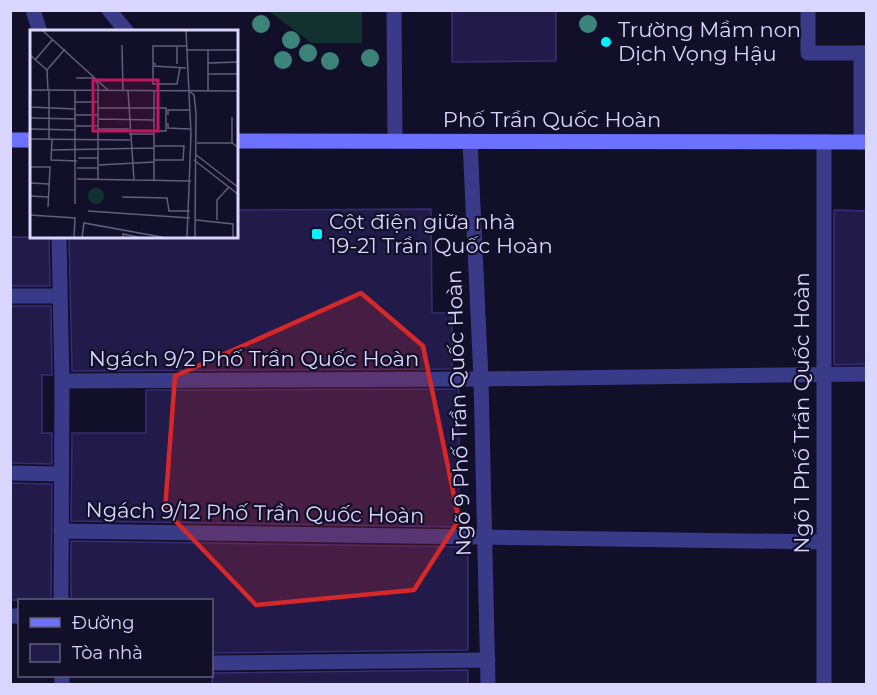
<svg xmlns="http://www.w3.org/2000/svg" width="877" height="695" viewBox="0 0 877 695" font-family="Montserrat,sans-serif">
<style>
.green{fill:#123230}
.building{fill:#221b4a;stroke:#372c76;stroke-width:1.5}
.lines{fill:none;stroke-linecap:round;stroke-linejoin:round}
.lane{stroke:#393a88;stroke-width:15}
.street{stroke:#393a88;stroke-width:15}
.secondary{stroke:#6d71ff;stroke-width:15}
.tree{fill:#3c8479}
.marked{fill:#d62828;fill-opacity:0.2;stroke:#d62828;stroke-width:4.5;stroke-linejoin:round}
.poi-dot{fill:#02f2ff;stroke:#120f28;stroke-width:2}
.labels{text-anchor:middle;stroke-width:4.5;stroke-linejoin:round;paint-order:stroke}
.poi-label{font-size:21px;fill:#d9d6ff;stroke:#120f28;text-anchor:start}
.street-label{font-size:21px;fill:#d9d6ff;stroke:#120f28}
.inset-road{fill:none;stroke:#625f7e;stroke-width:1.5}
.view{fill:#c2185b;fill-opacity:0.15;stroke:#c2185b;stroke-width:3}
.inset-edge{fill:none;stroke:#d9d6ff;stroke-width:3}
</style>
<rect width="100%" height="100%" fill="#120f28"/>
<path class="green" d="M269 11H362V43H311Z"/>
<g class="building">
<path d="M452 10H556V61L452 62Z"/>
<path d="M431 209 432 313H452V369L72 371 69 237H237V210Z"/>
<path d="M834 210 867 211V364L834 365Z"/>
<path d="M10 237H49L50 286H10Z"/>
<path d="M10 306H51L52 375H42V433H52V464L10 463Z"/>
<path d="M459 389V527L71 521 72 433H146V390Z"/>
<path d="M10 483 52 484 51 600H10Z"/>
<path d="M71 541 468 547V650L212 653V600H71Z"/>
<path d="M468 670V684H212V673Z"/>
</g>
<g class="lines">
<g class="lane">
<path d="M33 10 40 32"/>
<path d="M808 10V53H866"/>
<path d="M861 53V142"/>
<path d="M470 141 481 379 488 684"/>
<path d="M59 237 62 381 61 600"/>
<path d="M10 296H59"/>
<path d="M62 381 481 379 866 374"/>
<path d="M10 473 60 474"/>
<path d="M61 531 823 542"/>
<path d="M10 616H20"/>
<path d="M212 663 488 660"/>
<path d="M62 676V684"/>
<path d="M824 684V142"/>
</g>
<g class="street">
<path d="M109 10 127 32"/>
<path d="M394 10 395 141"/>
</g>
<g class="secondary">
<path d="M10 140H32"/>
<path d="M237 141 866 142"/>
</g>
</g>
<g class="tree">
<circle cx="261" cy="24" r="9"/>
<circle cx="588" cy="24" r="9"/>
<circle cx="291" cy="40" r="9"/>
<circle cx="308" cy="53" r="9"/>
<circle cx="370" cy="58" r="9"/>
<circle cx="283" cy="60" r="9"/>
<circle cx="330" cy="61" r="9"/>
</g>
<path class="marked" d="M361 293 423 346 459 520 414 590 256 605 165 510 175 376Z"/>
<g class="poi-dot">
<circle cx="606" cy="42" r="6"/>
<rect x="311" y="228" width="12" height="12" rx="3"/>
</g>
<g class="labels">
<g class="poi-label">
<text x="618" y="37">Trường Mầm non<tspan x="618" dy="24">Dịch Vọng Hậu</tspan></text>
<text x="329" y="229">Cột điện giữa nhà<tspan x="329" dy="24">19-21 Trần Quốc Hoàn</tspan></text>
</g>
<g class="street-label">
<text x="552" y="127">Phố Trần Quốc Hoàn</text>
<text x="254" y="366">Ngách 9/2 Phố Trần Quốc Hoàn</text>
<text transform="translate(459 413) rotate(-92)" y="7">Ngõ 9 Phố Trần Quốc Hoàn</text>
<text transform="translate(802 413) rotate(-90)" y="7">Ngõ 1 Phố Trần Quốc Hoàn</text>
<text transform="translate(255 513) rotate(1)" y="7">Ngách 9/12 Phố Trần Quốc Hoàn</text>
</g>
</g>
<g transform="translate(30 30)">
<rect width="208" height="208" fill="#120f28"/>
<path d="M58 166a8 8 0 1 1 16 0a8 8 0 1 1-16 0Z" fill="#123230"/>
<path class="inset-road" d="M13 1 79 61M156 1 161 104 157 208M92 15 93 61M147 16V34M156 20H209M178 20V61M0 25 17 40 18 61M5 30 23 9M178 33 209 32M126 34H123V16H156M150 38 147 54H123V36L156 38M17 40 35 19M178 44H209M46 48H63L68 54V150M0 60 209 61M45 60V174M98 61 104 150M124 61V150M159 61 164 65 166 83 165 208M45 72H68M0 77 45 79M68 78H136V101H124M0 82 1 60M45 85H68M138 85V80H160M0 88 46 89M68 89 124 90M138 93V98L160 99M46 96H68M0 99 46 100M68 99H99M99 104H124M0 109 100 110M19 109V60M22 110 21 130 47 131M167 113H202L209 118M202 113V87M124 116H154L153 130H124M21 120 124 118M165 124 209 158M48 128H68M164 130 209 165M68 135 124 132M0 137H20L18 177M47 138H68M47 149 161 151M0 153 19 154M0 166 18 167M92 167 137 168 139 181H160M58 181 160 188M0 185 45 188 44 208M166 190 203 194V208M187 190V170L199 157M52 208 54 193 137 208M93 208V204L112 208"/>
<path class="view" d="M63 50H128V101H63Z"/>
<rect width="208" height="208" class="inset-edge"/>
</g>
<rect width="877" height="695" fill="none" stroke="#d9d6ff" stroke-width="24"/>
<rect x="18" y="599" width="195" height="78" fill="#120f28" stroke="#625f7e" stroke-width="1.5"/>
<rect x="30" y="618" width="30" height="9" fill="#6d71ff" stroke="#625f7e" stroke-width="1.5"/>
<text x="72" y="629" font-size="18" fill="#d9d6ff">Đường</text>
<rect x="30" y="644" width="30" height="18" fill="#221b4a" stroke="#625f7e" stroke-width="1.5"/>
<text x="72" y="659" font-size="18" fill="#d9d6ff">Tòa nhà</text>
</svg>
